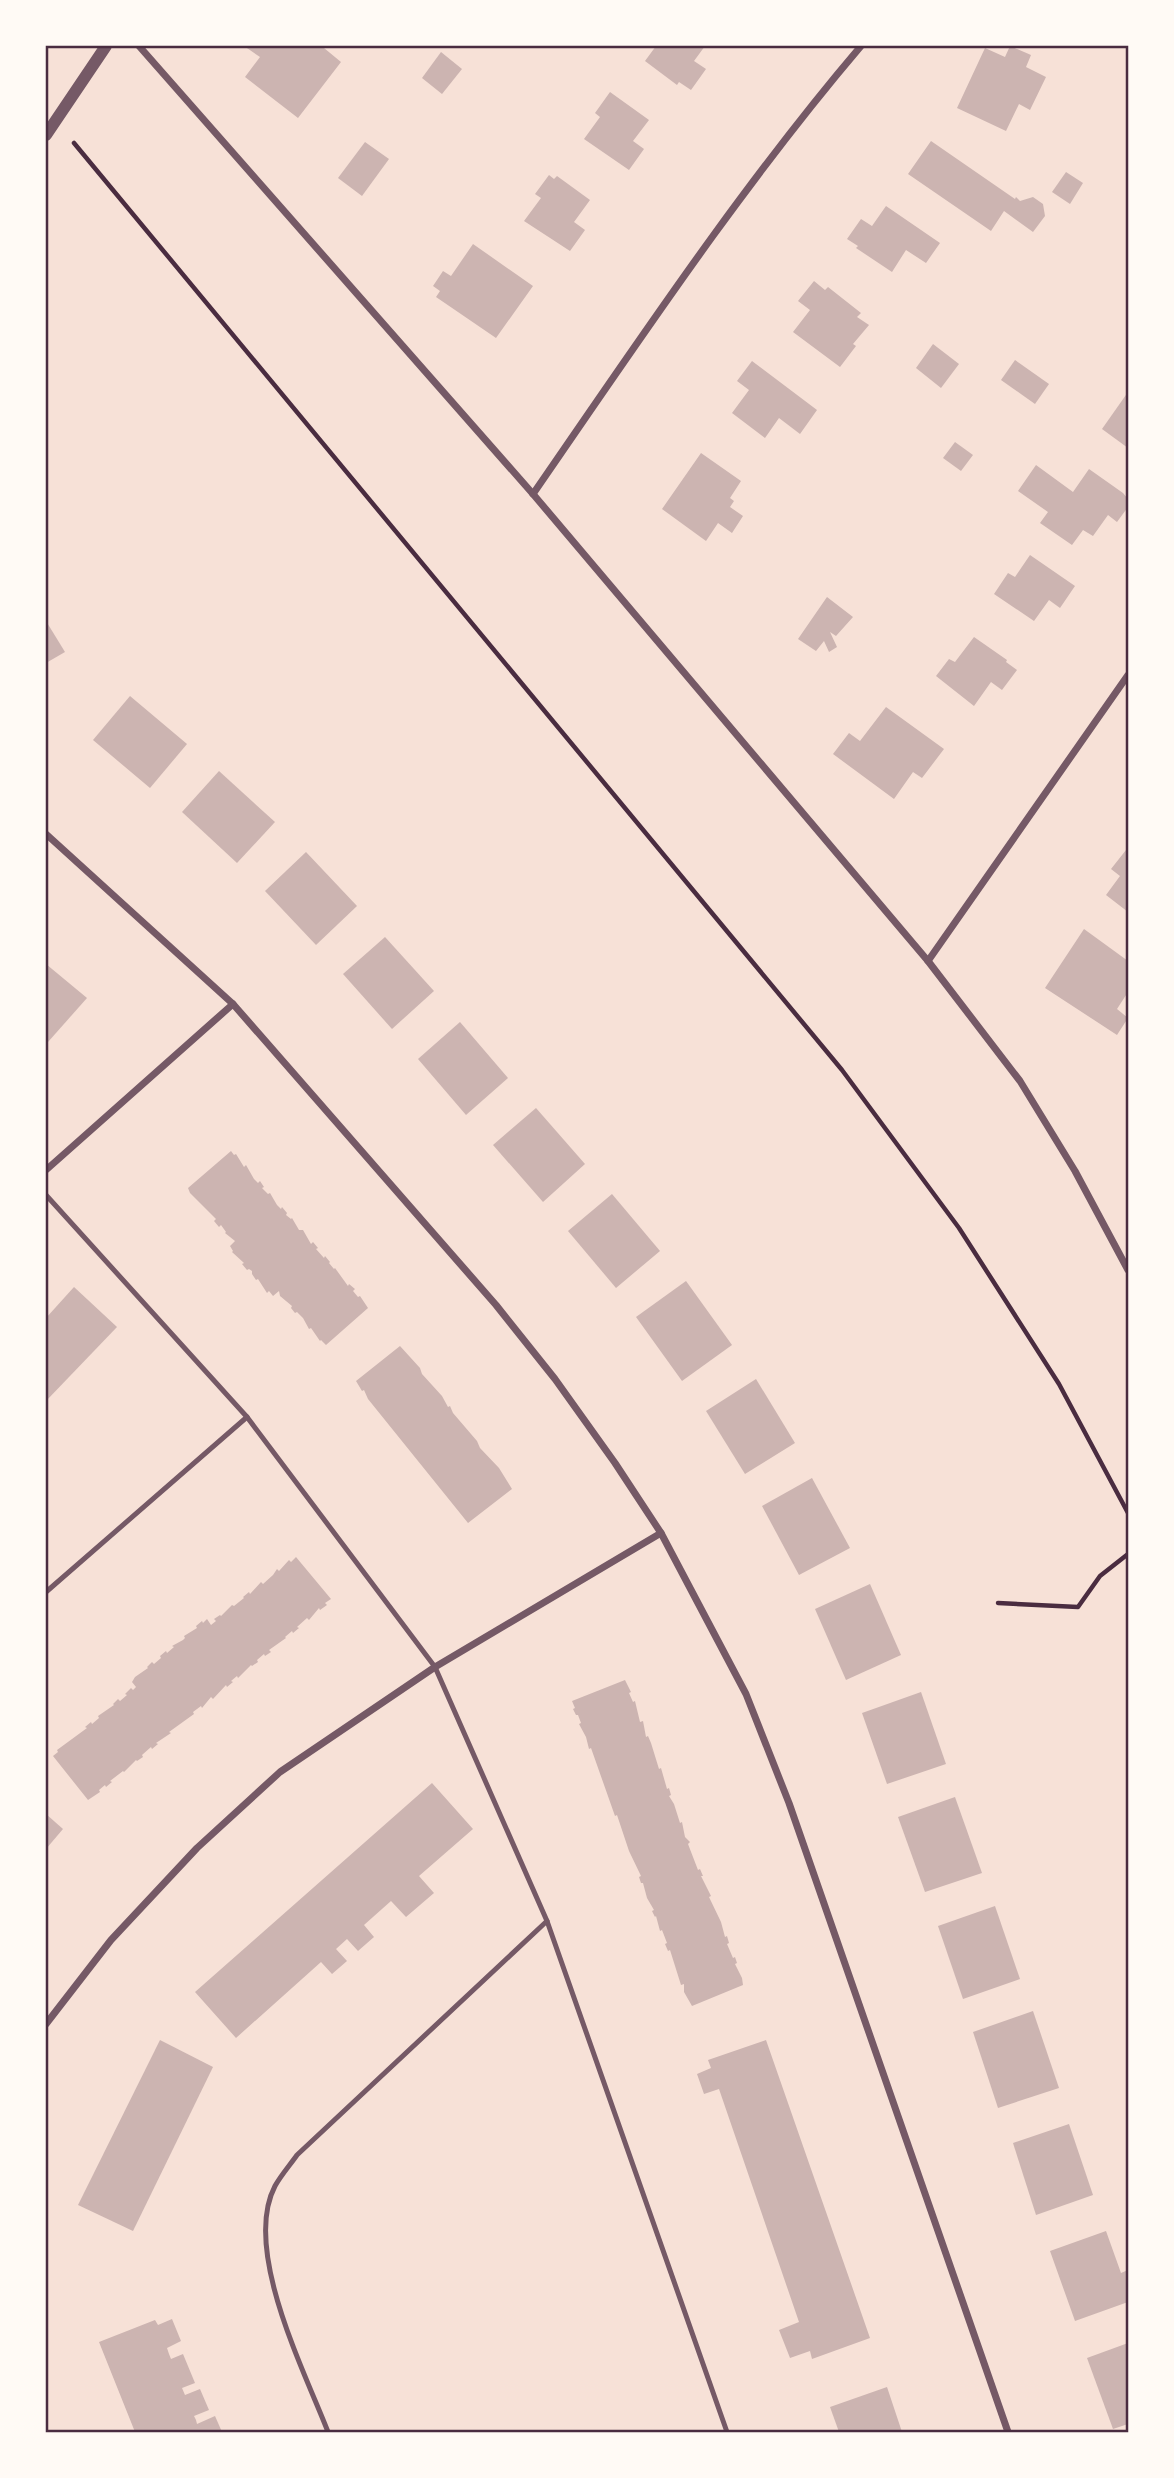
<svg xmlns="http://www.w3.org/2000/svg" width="1174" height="2478" viewBox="0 0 1174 2478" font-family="'Roboto Condensed',sans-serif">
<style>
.building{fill:#ccb4b1}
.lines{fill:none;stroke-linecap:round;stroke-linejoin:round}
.path{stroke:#4a2c40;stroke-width:4.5}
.service{stroke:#755966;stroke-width:5}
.minor{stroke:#755966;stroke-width:7}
.tertiary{stroke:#755966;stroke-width:12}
.neatline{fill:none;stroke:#4a2c40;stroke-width:2.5}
</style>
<rect width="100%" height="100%" fill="#f7e1d7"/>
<g class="building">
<path d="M244 46H326L324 48 341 62 298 118 245 77 260 57Z"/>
<path d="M656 46H705L694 61 706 69 691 90 679 82 677 85 645 61Z"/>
<path d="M1010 46 1031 55 1026 67 1046 77 1030 110 1019 104 1006 131 957 108 985 48 1005 57Z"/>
<path d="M441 52 462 69 442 94 422 78Z"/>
<path d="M610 92 649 120 633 141 644 149 629 170 584 139 600 117 595 113Z"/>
<path d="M931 141 1015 199 1016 197 1020 201 1033 197 1043 204 1045 216 1033 232 1004 211 991 231 908 174Z"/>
<path d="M365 142 389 159 362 196 338 178Z"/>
<path d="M1066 172 1083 183 1070 204 1052 192Z"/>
<path d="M549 175 554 179 557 176 590 200 574 222 585 230 570 251 524 221 541 198 535 194Z"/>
<path d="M886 206 940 243 926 263 906 250 892 272 856 248 858 246 847 239 861 219 872 226Z"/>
<path d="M473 244 533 286 496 338 436 297 440 291 433 286 443 271 451 276Z"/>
<path d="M814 281 825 290 828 287 861 313 857 317 869 325 853 344 856 346 840 367 793 332 810 310 798 301Z"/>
<path d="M933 344 959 364 941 388 916 368Z"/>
<path d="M1015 360 1049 384 1035 404 1001 380Z"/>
<path d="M752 361 817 410 800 434 779 418 765 438 732 413 749 390 737 381Z"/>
<path d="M1128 392V448L1102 429Z"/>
<path d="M955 442 973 455 961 471 943 458Z"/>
<path d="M701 453 741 481 730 498 734 501 730 507 743 516 732 533 718 523 706 541 662 509Z"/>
<path d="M1036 465 1073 492 1089 469 1123 493 1128 499V507L1117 522 1108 515 1093 536 1083 530 1072 545 1040 523 1048 512 1018 491Z"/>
<path d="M1030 555 1075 586 1060 608 1049 600 1034 621 994 594 1008 573 1015 577Z"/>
<path d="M827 597 853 617 836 636 830 632 837 647 829 652 824 641 816 651 798 639Z"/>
<path d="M46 621 65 652 46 663Z"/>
<path d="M974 637 1007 660 1006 662 1017 670 1002 690 991 682 974 706 936 676 949 659 955 662Z"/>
<path d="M130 696 187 744 150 788 93 740Z"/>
<path d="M886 707 944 749 922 778 913 772 894 799 833 754 849 733 860 741Z"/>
<path d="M219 771 275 822 237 863 182 812Z"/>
<path d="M1126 850 1128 852V912L1106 895 1120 876 1111 869Z"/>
<path d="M306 852 357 906 316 945 265 891Z"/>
<path d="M1084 929 1128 961V992L1117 1009 1128 1018 1117 1035 1045 988Z"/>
<path d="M385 937 434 991 392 1029 343 974Z"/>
<path d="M46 964 87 998 48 1042 46 1040Z"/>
<path d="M460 1022 508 1078 466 1115 418 1059Z"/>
<path d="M536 1108 585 1164 543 1202 493 1145Z"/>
<path d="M231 1151 234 1155 236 1154 244 1167 246 1165 254 1179 258 1183 260 1181 264 1187 262 1188 268 1194 270 1193 277 1205 281 1209 282 1207 287 1213 286 1215 291 1219 292 1218 299 1230H303L311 1244 313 1242 318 1248 316 1249 324 1258 325 1256 330 1262 329 1263 334 1269 335 1268 348 1286 349 1284 355 1289 353 1291 358 1297 360 1296 368 1308 326 1345 321 1340 320 1341 311 1328 309 1329 303 1318 297 1312 295 1313 291 1308 292 1306 280 1296 279 1291 273 1296 269 1291 267 1293 258 1279 256 1280 252 1274V1271L249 1269 247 1270 242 1264 244 1263 232 1252 233 1251 230 1246 235 1241 225 1233 226 1232 221 1225 219 1227 214 1221 216 1219 190 1193 188 1188Z"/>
<path d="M612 1194 660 1251 616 1288 568 1231Z"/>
<path d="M686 1281 732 1345 682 1381 636 1317Z"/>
<path d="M74 1287 117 1327 46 1401V1318Z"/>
<path d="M400 1346 420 1368 422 1374 442 1396 448 1407 450 1406 453 1413 477 1441 480 1448 499 1468 512 1489 468 1523 368 1399 364 1390 362 1391 356 1381Z"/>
<path d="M756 1379 795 1443 745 1474 706 1411Z"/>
<path d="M812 1478 850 1548 799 1575 762 1506Z"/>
<path d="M296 1557 331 1599 325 1603 327 1605 320 1610 319 1608 309 1620 307 1618 297 1627 299 1628 293 1633 292 1631 285 1637 286 1638 269 1650 271 1652 265 1656 264 1654 257 1660 258 1662 252 1666 251 1665 238 1678 237 1676 231 1681 233 1682 227 1687 226 1685 213 1699 211 1697 202 1708 201 1706 193 1712 194 1714 169 1732 171 1733 156 1743 158 1744 152 1749 151 1747 142 1755 143 1757 137 1761 136 1760 124 1772 123 1771 110 1781 112 1782 106 1787 105 1785 99 1790 100 1792 88 1800 53 1756 58 1752 57 1750 87 1728 85 1727 91 1722 92 1724 99 1718 98 1716 114 1705 113 1704 118 1699 120 1701 127 1695 125 1694 131 1688 133 1690 136 1687 132 1682 135 1677 148 1668 147 1667 152 1662 154 1664 161 1658 160 1656 166 1651 167 1653 174 1647 172 1646 183 1640 185 1638 184 1636 197 1628 196 1626 202 1621 203 1623 207 1619 211 1625 216 1621 214 1619 220 1615 221 1616 232 1605 234 1606 244 1598 243 1597 249 1592 250 1594 261 1582 263 1584 273 1575 277 1569 279 1571 289 1560 291 1562Z"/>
<path d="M870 1584 901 1655 846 1680 815 1609Z"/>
<path d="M625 1680 631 1692 629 1693 633 1702 635 1701 640 1722 643 1721 646 1737 648 1736 651 1743 659 1769 661 1768 667 1789 669 1788 671 1795 669 1796 674 1804 680 1823 682 1822 685 1837 690 1842 688 1844 698 1870 700 1869 703 1876H701L711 1896 709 1897 721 1922 725 1937 727 1936 729 1943 727 1944 733 1958 735 1957 737 1963 735 1964 742 1978 743 1985 692 2006 684 1992V1984L681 1985 670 1950 668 1951 665 1944 667 1943 662 1930 660 1931 656 1916 655 1917 652 1911 654 1910 647 1898 643 1883H641L639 1877 641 1876 629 1851 617 1815 615 1816 591 1748 589 1749 586 1737 579 1724 581 1723 578 1715H576L573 1709 575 1708 572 1701Z"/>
<path d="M921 1692 946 1764 887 1784 862 1713Z"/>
<path d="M432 1783 473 1829 419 1876 434 1893 406 1917 391 1901 364 1925 374 1937 358 1951 347 1939 336 1949 347 1961 332 1974 321 1962 236 2038 195 1992Z"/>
<path d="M955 1797 982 1873 925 1892 898 1817Z"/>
<path d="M46 1814 63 1829 46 1849Z"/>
<path d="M995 1906 1020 1979 963 1999 938 1926Z"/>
<path d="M1033 2011 1059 2088 998 2108 973 2032Z"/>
<path d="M160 2040 213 2067 133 2231 78 2205Z"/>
<path d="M766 2040 870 2338 812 2359 810 2351 790 2358 779 2330 799 2322 719 2089 704 2094 697 2074 711 2068 708 2060Z"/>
<path d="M1069 2124 1093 2195 1036 2215 1013 2143Z"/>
<path d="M1106 2231 1121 2273 1128 2270V2302L1075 2321 1050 2251Z"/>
<path d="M172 2319 181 2341 167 2348 169 2354 171 2359 183 2354 195 2383 182 2388 185 2395 200 2389 209 2410 194 2416 196 2420 197 2424 215 2416 222 2432H135L99 2342 155 2320 158 2325Z"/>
<path d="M1128 2343V2424L1113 2429 1087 2358Z"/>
<path d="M887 2387 902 2432H839L830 2407Z"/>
</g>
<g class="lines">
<g class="path">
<path d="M74 143 842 1070 959 1228 1059 1384 1128 1513"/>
<path d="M998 1603 1078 1607 1100 1576 1128 1554"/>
</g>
<g class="service">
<path d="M46 1195 247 1417 435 1667 547 1921 727 2432"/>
<path d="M46 1592 247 1417"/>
<path d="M328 2432C304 2370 242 2249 275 2186 281 2175 290 2165 297 2155L547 1921"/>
</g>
<g class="minor">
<path d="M139 46 533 494 928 961 1020 1081 1075 1171 1128 1270"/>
<path d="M533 494C638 342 741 187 861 46"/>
<path d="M46 834 233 1004 496 1305 555 1379 615 1463 661 1533 746 1694 789 1803 1008 2432"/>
<path d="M928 961 1128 675"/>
<path d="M46 1170 233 1004"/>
<path d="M46 2024 111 1940 197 1848 280 1772 435 1667 661 1533"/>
</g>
<path class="tertiary" d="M46 135 106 46"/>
</g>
<rect width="1174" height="2478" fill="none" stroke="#fffaf5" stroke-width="94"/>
<rect x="47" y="47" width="1080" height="2384" class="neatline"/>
</svg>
